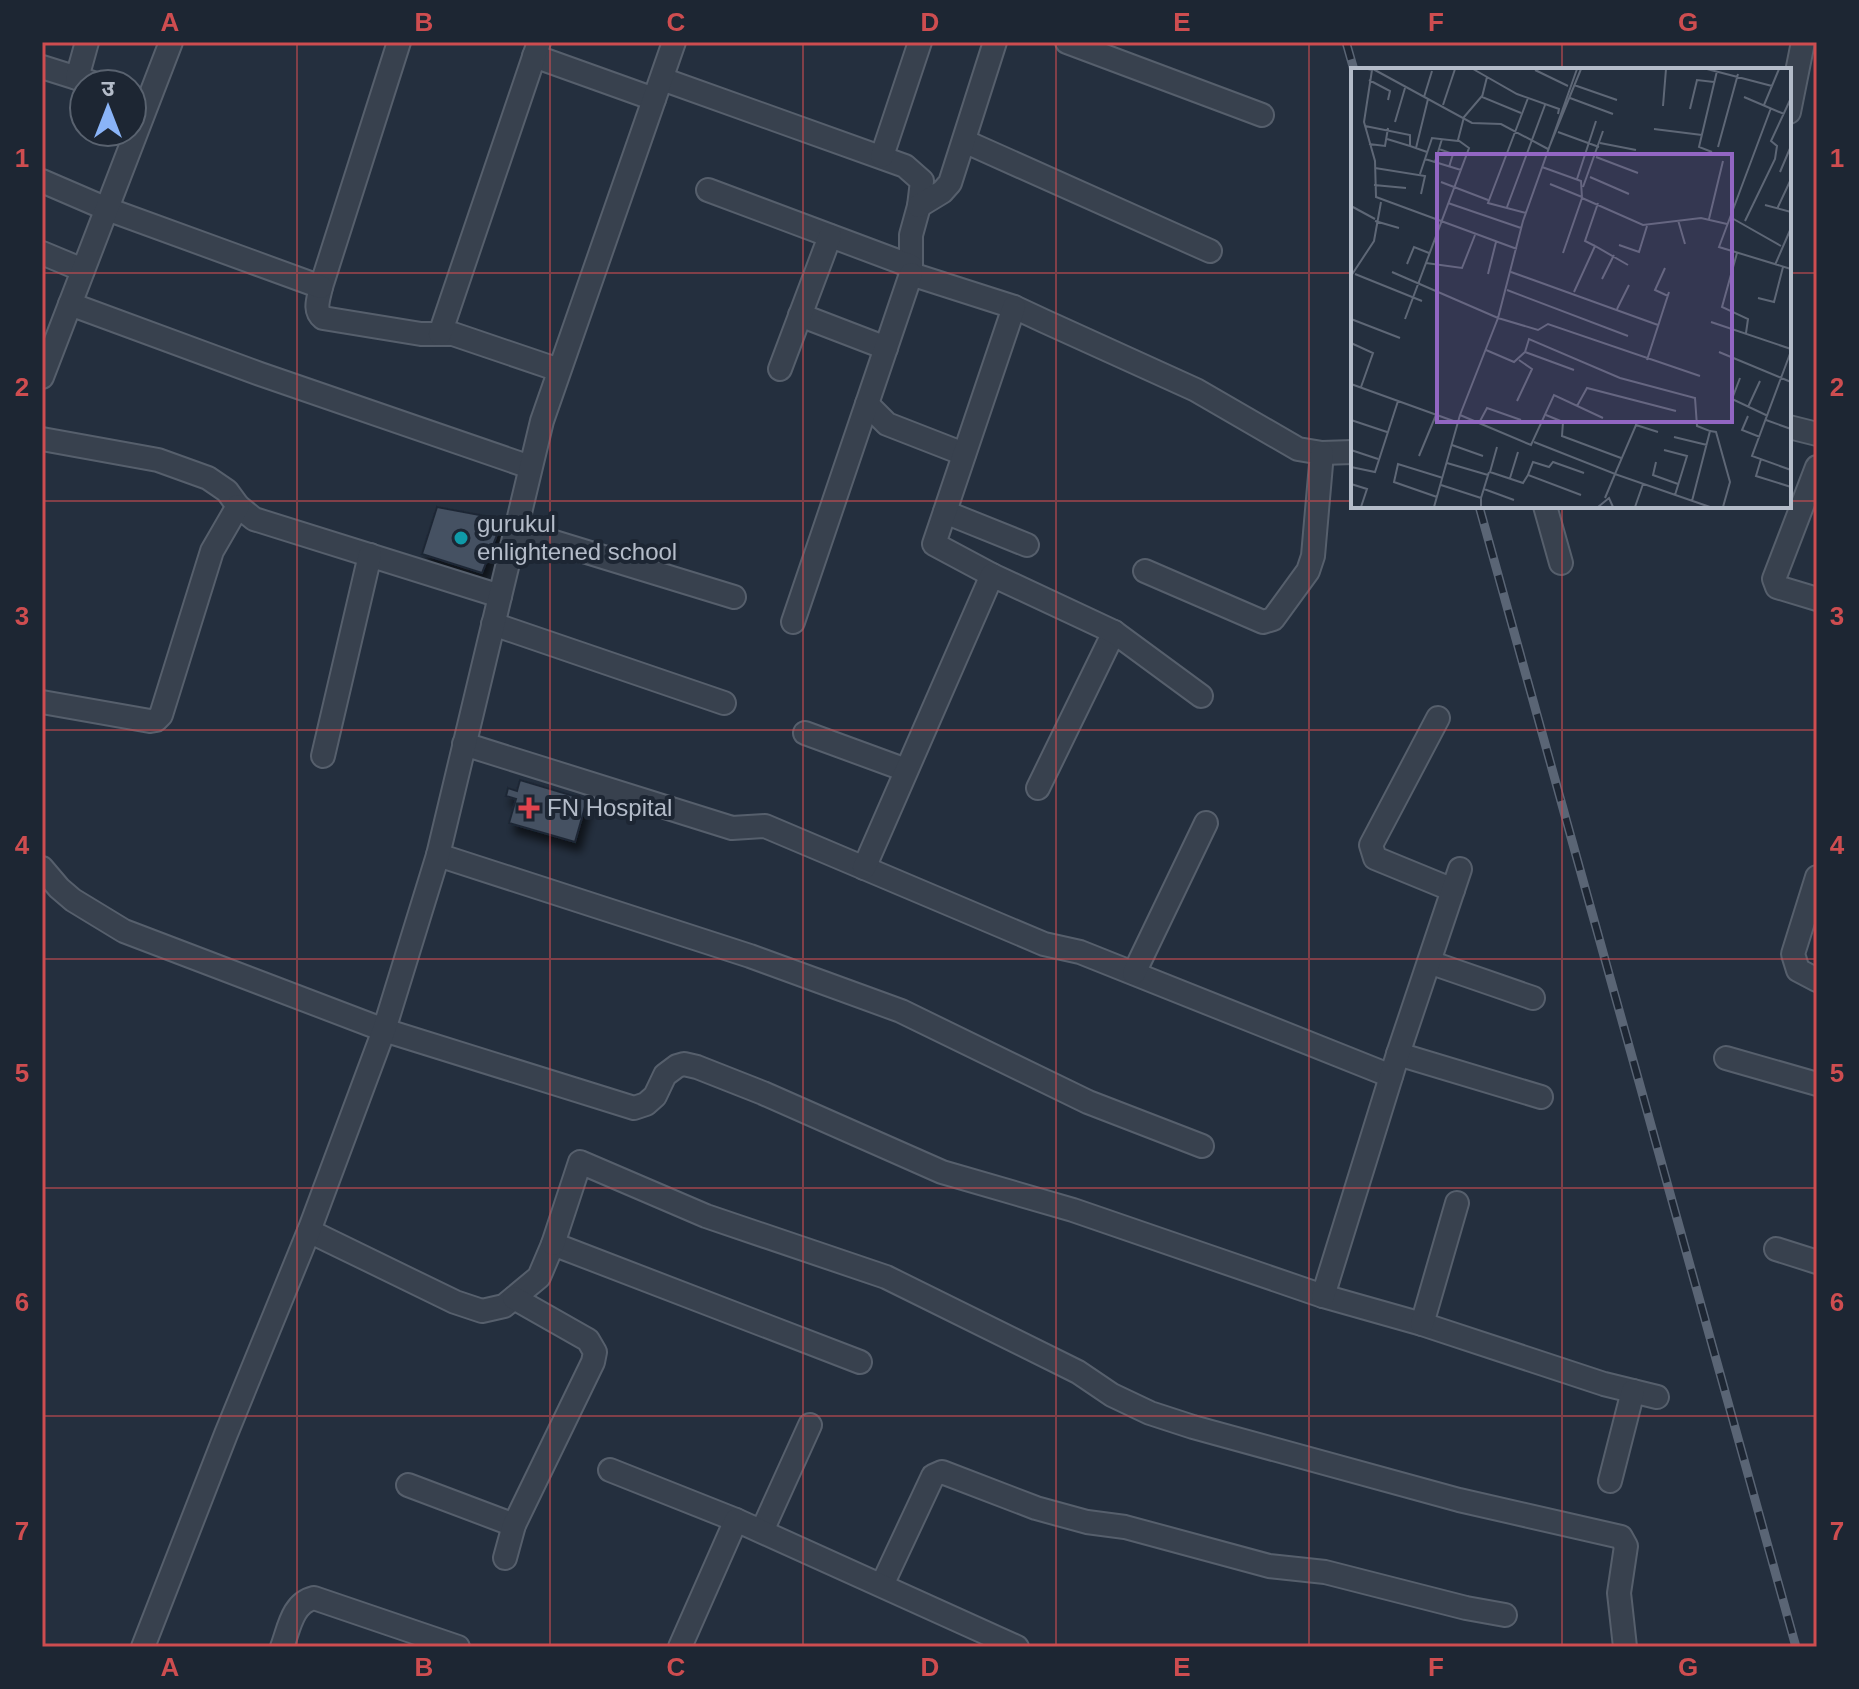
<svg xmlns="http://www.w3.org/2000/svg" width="1859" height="1689" viewBox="0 0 1859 1689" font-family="Helvetica,'Noto Sans Devanagari',sans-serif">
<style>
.building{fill:#455162;stroke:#1f2835;stroke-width:2;filter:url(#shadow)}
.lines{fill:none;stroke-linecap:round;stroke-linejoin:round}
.minor-casing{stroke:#565f6c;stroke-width:26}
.minor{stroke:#38414e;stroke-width:22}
.rail-casing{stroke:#5a6575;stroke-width:9}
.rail{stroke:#1d2633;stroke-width:6;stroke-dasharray:18;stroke-linecap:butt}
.grid{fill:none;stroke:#ce4d50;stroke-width:2;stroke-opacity:0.55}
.culture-dot{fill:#0f9aa8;stroke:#1d2633;stroke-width:3}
.health-dot{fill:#e0444e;stroke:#1d2633;stroke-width:3}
.labels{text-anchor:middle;stroke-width:8;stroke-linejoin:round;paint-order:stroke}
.poi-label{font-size:24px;fill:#b4bcc9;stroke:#1d2633;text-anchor:start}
.inset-road{fill:none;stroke:#5e6776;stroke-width:2}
.view{fill:#9266c3;fill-opacity:0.15;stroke:#9266c3;stroke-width:4}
.inset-edge{fill:none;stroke:#b4bcc9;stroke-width:4}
.neatline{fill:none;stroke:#ce4d50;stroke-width:3}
.grid-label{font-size:26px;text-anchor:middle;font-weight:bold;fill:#ce4d50}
</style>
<defs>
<filter id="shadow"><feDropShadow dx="5" dy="9" stdDeviation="4" flood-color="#0009"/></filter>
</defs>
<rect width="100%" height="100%" fill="#242f3e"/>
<g class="building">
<path d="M437 507 485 516 502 522 482 573 422 554Z"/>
<path d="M520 780 587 800 575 842 509 823 516 799 506 796 508 788 517 791Z"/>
</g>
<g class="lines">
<g class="minor-casing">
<g id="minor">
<path d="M399 42 321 287C319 298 313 310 323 318L421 334H453L559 370"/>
<path d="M1067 42 1262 115"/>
<path d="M534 56 654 99"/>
<path d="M42 67 96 84"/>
<path d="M77 78 87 42"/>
<path d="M662 79 905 166 922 181 919 206 911 235V274L1014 307 1044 321 1196 390 1298 449 1322 453 1353 452"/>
<path d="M1789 112 1803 42"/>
<path d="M964 141 1210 251"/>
<path d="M882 156 920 42"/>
<path d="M42 181 107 209 321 287"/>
<path d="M708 190 911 266"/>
<path d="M919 206 942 192 950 183 995 42"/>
<path d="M42 253 83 270"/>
<path d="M70 304 260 374 530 467"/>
<path d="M800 315 886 348"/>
<path d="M440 334 539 42"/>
<path d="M780 369 830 236"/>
<path d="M42 377 171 42"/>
<path d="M867 404 887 424 964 454"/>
<path d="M1789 427 1817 434"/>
<path d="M42 439 158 460 208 478 227 491 238 506 254 519 500 596"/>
<path d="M1817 467 1774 579 1777 587 1817 599"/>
<path d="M1545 506 1561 563"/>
<path d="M945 512 1027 545"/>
<path d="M515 530 734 597"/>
<path d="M1145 571 1263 622 1273 619 1308 571 1313 556 1322 453"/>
<path d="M992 575 934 544 1014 307"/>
<path d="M793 622 911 274"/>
<path d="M493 624 724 703"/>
<path d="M42 702 150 721 156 720 161 715 212 551 238 506"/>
<path d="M1438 718 1371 845 1375 858 1453 890"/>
<path d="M805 733 906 770"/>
<path d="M464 744 732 828 765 826 1044 944 1080 952 1391 1076"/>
<path d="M323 756 370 555"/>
<path d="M1038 788 1114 632"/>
<path d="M438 855 750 956 901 1011 1088 1102 1202 1146"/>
<path d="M42 868 59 888 73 900 124 931 384 1030 634 1108 646 1104 655 1096 665 1075 677 1066 684 1064 697 1067 763 1093 942 1172 1073 1210 1323 1296 1422 1324 1604 1384 1657 1397"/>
<path d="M864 868 992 575 1114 632 1201 696"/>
<path d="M1817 877 1793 954 1798 970 1817 980"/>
<path d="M1429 962 1533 998"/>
<path d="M1134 973 1206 823"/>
<path d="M1398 1054 1541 1097"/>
<path d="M1726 1058 1817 1084"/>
<path d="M309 1231 455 1302 482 1311 504 1306 539 1277 553 1244 860 1362"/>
<path d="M553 1244 580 1162 706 1216 886 1277 1078 1372 1112 1395 1150 1413 1193 1427 1459 1500 1621 1537 1626 1546 1619 1593 1625 1647"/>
<path d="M1776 1249 1817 1262"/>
<path d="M1323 1296 1398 1054 1460 869"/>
<path d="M1422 1324 1457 1203"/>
<path d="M610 1470 736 1520"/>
<path d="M1610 1481 1633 1391"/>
<path d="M408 1485 514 1525"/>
<path d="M762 1531 810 1425"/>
<path d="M505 1558 514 1525 593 1362 595 1352 588 1340 514 1298"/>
<path d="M882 1585 933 1476 942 1472 1036 1508 1087 1522 1125 1527 1269 1566 1325 1572 1466 1608 1505 1615"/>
<path d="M143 1647 226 1434 309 1231 384 1030 438 855 542 421 674 42"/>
<path d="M282 1647C289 1629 292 1603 314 1598L458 1647"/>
<path d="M680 1647 736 1520 1017 1647"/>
</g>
</g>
<use href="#minor" class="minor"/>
<g class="rail-casing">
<g id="rail">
<path d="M1346 42 1354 70"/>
<path d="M1479 506 1796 1647"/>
</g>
</g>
<use href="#rail" class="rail"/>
</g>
<path class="grid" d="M297 42V1647M550 42V1647M803 42V1647M1056 42V1647M1309 42V1647M1562 42V70M42 273H1353M1789 273H1817M42 501H1353M1789 501H1817M1562 506V1647M42 730H1817M42 959H1817M42 1188H1817M42 1416H1817"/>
<circle class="culture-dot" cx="461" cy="538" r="8"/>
<path class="health-dot" d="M525 796h8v8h8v8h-8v8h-8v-8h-8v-8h8z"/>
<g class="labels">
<g class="poi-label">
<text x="477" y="532">gurukul<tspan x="477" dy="28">enlightened school</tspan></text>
<text x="547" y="816">FN Hospital</text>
</g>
</g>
<g transform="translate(1351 68)">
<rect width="440" height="440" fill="#242f3e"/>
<path class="inset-road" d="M17 1 21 2 13 54 24 93 25 129 166 181M22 1 121 55 150 56 197 81M122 1 166 26 208 41 207 46M356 1 421 18M184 2 217 18M136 9 131 29 170 45M18 12 39 23 37 32M223 17 266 32M73 29 81 3M393 29 433 46M219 30 262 46M92 37 104 1M413 37 428 1M312 38 315 1M420 40 368 179 440 201M339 41 346 12 363 14M44 54 54 20M14 58 59 67V78L76 84M303 61 351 67M207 64 248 79M36 71 59 78M249 75 285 82M18 76 34 78 37 60M199 77 230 1M367 79 387 6M65 80 77 31M88 81 102 86 98 99M361 84 348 79 366 3M245 89 287 105M74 91 110 102M84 94 91 71M191 99 230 113 231 130 292 157 350 150 376 156M24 100 74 108 70 126M429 104 440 78M69 106 81 70 107 73M239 109 278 126M226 111 245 53M90 114 137 132M199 116 231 129M23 117 55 120M232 119 252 63M97 135 170 160M414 137 440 144M0 138 24 151M156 139 194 37M426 141 440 111M175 145 137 135 177 30M379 149 430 178M358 151 372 93M327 152 334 176M24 153 48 160M394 153 424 91 426 78 420 73 440 30M268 177 288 184 296 158M244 178 234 173 247 135M212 185 231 130M386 185 371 239 397 251 395 265M75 195 111 200 124 167M56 196 63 179 78 185M424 197 440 160M314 200 304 222 317 228M41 204 147 250 187 262 197 256 349 308M160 204 307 257M4 206 71 233M137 206 145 174M0 208 23 173 30 134M251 211 263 187M156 222 277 268M223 224 244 178 277 197M407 230 423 234 432 199M266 241 278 217M0 251 49 270M54 251 118 80 107 72 113 49 131 28M360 254 440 281M0 275 22 285 10 319M135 282 163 294 174 284 223 302M440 283 401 388 440 402M174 284 178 271 269 310 344 330 346 358 359 363 341 433M368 284 440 314M296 292 318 224M389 310 381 331 417 348M0 316 108 355M166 333 181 301 168 292M226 338 236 320 325 343M397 339 409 313M109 347 180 377 203 327 252 350M195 347 212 354 211 368 270 390M397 348 391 362 409 369M0 352 36 364M415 352 440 361M128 355 136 340 170 352M359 363 365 364 379 414 372 439M323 369 356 377M183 374 264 406 285 357 307 364M101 377 132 388M146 379 139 404 172 415 177 407M0 382 27 391M313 382 336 388 324 427M68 388 85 347M410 391 405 408 440 419M305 394 302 407 327 416M96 395 137 407M0 399 24 404 47 333M159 410 167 384M0 416 16 421 10 439M90 417 130 430V439M133 421 163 432M230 427 177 407 182 394 198 399 202 394 233 405M86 429 43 414 47 396 92 410M130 430 138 404M254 430 264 406 359 439M83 439 109 347 147 250 172 153 226 1M247 439 258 430 262 439M284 439 292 416"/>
<path class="view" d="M86 86H381V354H86Z"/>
<rect width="440" height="440" class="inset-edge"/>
</g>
<rect width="1859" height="1689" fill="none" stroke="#1d2633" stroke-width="88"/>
<g transform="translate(108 108)"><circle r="38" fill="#1d2633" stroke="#59626f" stroke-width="2"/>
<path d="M0-6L14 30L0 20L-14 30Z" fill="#8ab4f8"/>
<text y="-12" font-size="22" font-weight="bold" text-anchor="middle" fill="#b4bcc9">उ</text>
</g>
<rect x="44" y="44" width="1771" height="1601" class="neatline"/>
<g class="grid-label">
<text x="170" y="31">A</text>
<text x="424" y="31">B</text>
<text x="676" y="31">C</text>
<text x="930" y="31">D</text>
<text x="1182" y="31">E</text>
<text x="1436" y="31">F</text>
<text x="1688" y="31">G</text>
<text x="22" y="167">1</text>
<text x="1837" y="167">1</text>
<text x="22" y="396">2</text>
<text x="1837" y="396">2</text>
<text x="22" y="625">3</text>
<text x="1837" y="625">3</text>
<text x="22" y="854">4</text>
<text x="1837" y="854">4</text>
<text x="22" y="1082">5</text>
<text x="1837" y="1082">5</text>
<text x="22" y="1311">6</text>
<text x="1837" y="1311">6</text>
<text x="22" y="1540">7</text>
<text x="1837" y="1540">7</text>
<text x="170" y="1676">A</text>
<text x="424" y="1676">B</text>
<text x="676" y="1676">C</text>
<text x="930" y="1676">D</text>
<text x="1182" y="1676">E</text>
<text x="1436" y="1676">F</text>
<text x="1688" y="1676">G</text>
</g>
</svg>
